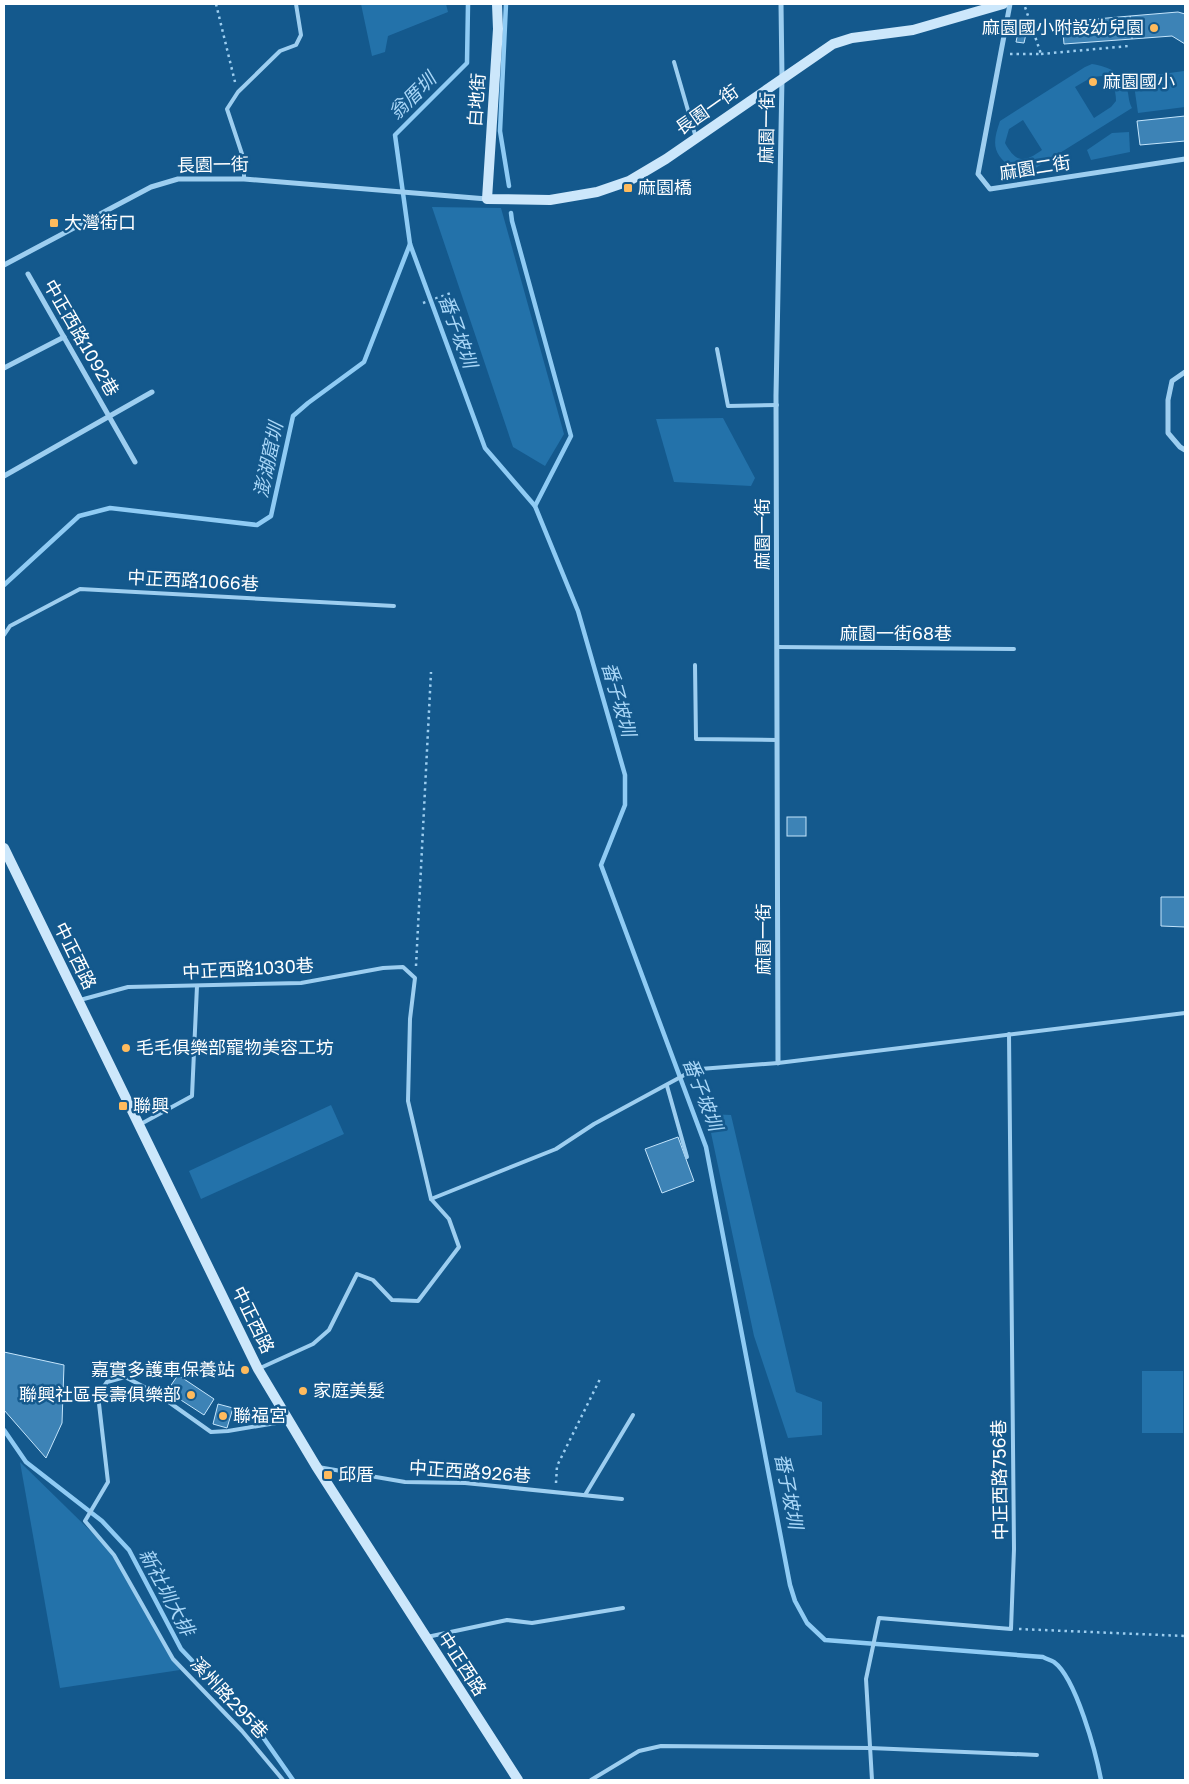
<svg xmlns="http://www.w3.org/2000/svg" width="1189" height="1784" viewBox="0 0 1189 1784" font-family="'Golos Text','Noto Sans TC',sans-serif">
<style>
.green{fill:#2372aa;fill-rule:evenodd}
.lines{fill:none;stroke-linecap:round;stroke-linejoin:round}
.stream{stroke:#8fcbf4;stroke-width:4.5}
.building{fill:#3d83b6;stroke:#c4e5fc}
.path{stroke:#9dcef0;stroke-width:2.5;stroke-dasharray:2.5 4;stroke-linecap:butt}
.lane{stroke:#9dcef0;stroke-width:4}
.street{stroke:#9dcef0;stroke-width:5}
.secondary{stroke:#cce7fb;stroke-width:10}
.poi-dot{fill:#ffbb5d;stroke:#14598d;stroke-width:2}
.labels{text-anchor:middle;stroke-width:5;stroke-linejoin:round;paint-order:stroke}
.poi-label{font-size:18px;fill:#fff;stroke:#14598d;text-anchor:start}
.street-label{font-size:18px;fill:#fff;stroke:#14598d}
.water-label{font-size:19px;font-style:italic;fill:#a9d7f8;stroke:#14598d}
</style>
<rect width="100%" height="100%" fill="#14598d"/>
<g class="green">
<path d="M361 4H446L448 12 388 36 385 52 372 56Z"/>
<path d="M1092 64C1109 67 1125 73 1128 93 1129 99 1129 102 1132 108L1018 179 1012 170 1014 169C992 154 992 144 1000 121L1085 67ZM1102 76C1112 82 1116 88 1116 101L1111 107 1094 118 1075 87 1092 77ZM1023 120 1042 150C1024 163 1016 163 1005 143L1009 129Z"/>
<path d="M1184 71 1185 107 1138 113 1133 78Z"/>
<path d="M1129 132 1130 152 1091 160 1087 150 1112 133Z"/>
<path d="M432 207 501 208 564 434 545 466 513 447Z"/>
<path d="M723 418 755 478 751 486 674 482 656 419Z"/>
<path d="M331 1105 344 1134 201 1199 189 1171Z"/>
<path d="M707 1114 731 1115 796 1392 822 1402V1435L788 1438 754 1336Z"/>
<rect x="1142" y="1371" width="41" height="62"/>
<path d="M20 1462 114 1554 180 1670 60 1688Z"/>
</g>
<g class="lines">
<g class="stream">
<path d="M468 4 467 63 395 135 410 244 485 448 535 506 578 611 625 775V805L601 865 706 1147 790 1585 795 1601 807 1623 825 1640 1043 1657C1046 1659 1051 1660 1054 1662 1076 1678 1096 1753 1101 1780"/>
<path d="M506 4 500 131 509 186"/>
<path d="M511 213 512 221 571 436 535 506"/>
<path d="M4 585 79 516 110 508 257 525 271 516 293 416 308 403 364 362 410 244"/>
<path d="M4 1430 26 1462 102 1521 129 1550 181 1649 258 1730 293 1780"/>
</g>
</g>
<g class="building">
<path d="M1178 12 1185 14V44L1172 36 1132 39 1130 16Z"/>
<path d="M1130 16 1132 39 1064 44 1062 22Z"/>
<path d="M1018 32 1026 34 1024 43 1016 42Z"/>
<path d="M1185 116V141L1140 145 1137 121Z"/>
<rect x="787" y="817" width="19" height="19"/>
<path d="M1161 897H1185V927L1161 926Z"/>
<path d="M678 1137 694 1181 662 1193 645 1149Z"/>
<path d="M4 1352 64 1365 62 1423 46 1458 4 1410Z"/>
<path d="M178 1375 214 1399 204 1415 167 1391Z"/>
<path d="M218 1404 233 1408 227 1428 213 1424Z"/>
</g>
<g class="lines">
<g class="path">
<path d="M216 4 235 82"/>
<path d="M1010 54H1041L1024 4"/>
<path d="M1041 54 1129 46"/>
<path d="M423 303 451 293"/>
<path d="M416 966 431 672"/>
<path d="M556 1483 557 1466 600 1379"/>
<path d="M1019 1629 1185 1636"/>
</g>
<g class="lane">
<path d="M674 62 696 138"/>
<path d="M244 179V160L227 109 238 92 280 51 296 45 301 35 296 4"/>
<path d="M717 349 728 406 777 405"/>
<path d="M4 635 10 626 80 589 394 606"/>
<path d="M777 647 1014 649"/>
<path d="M695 665 696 739 777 740"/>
<path d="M80 1000 128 987 301 983 383 968 403 967 415 978 410 1019 408 1101 431 1199 449 1219 459 1247 418 1301 392 1300 373 1280 357 1274 329 1330 313 1344 258 1369"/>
<path d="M667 1086 687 1157"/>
<path d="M139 1125 192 1096 197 986"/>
<path d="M431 1199 556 1149 594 1124 688 1073 700 1069 778 1063 1185 1013"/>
<path d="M318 1467 405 1482 465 1483 622 1499"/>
<path d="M585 1495 633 1415"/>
<path d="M427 1637 507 1620 532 1623 623 1608"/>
<path d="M283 1780 242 1731 173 1659 114 1555 85 1521 108 1482 98 1395 107 1382 125 1377 156 1393 211 1432 228 1431 288 1421"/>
<path d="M591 1780 639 1751 661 1746 870 1748 1037 1755"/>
<path d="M872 1780 866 1679 879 1618 1011 1629 1014 1549 1009 1034"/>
</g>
<g class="street">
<path d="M1010 4 978 174 990 189 1185 159"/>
<path d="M4 265 151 187 178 179H244L487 199"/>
<path d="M28 274 135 462"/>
<path d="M4 368 64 337"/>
<path d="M1185 372 1172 381 1168 400V433L1180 447 1185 450"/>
<path d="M4 476 152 392"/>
<path d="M778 1063 776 396 782 78 781 4"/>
</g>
<g class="secondary">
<path d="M497 4 498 29 487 199 550 200 597 192 629 181 666 159 833 44 852 38 913 30 1003 4"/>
<path d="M4 848 258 1369 316 1466 518 1780"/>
</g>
</g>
<g class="poi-dot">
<circle cx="1154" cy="28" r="5"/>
<circle cx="1093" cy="82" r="5"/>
<rect x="623" y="183" width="10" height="10" rx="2.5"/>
<rect x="49" y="218" width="10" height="10" rx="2.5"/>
<circle cx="126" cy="1048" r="5"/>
<rect x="118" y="1101" width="10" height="10" rx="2.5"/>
<circle cx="245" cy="1370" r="5"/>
<circle cx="303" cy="1391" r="5"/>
<circle cx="191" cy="1395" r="5"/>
<circle cx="223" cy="1416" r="5"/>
<rect x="323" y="1470" width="10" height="10" rx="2.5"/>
</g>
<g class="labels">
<g class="poi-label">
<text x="1144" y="34" text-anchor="end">麻園國小附設幼兒園</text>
<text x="1103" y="88">麻園國小</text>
<text x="638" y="194">麻園橋</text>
<text x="64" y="229">大灣街口</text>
<text x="136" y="1054">毛毛俱樂部寵物美容工坊</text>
<text x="133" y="1112">聯興</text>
<text x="235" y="1376" text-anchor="end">嘉實多護車保養站</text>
<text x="313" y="1397">家庭美髮</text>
<text x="181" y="1401" text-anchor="end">聯興社區長壽俱樂部</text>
<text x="233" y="1422">聯福宮</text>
<text x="338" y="1481">邱厝</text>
</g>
<g class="street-label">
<text transform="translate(477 100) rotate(-86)" y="6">白地街</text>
<text transform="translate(707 110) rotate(-35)" y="6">長園一街</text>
<text transform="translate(767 128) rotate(-89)" y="6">麻園一街</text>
<text transform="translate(213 165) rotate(-1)" y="6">長園一街</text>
<text transform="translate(1035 168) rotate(-9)" y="6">麻園二街</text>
<text transform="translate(81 338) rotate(60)" y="6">中正西路1092巷</text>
<text transform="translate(763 534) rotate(-90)" y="6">麻園一街</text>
<text transform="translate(193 581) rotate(3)" y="6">中正西路1066巷</text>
<text x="896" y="640">麻園一街68巷</text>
<text transform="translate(764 939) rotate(-90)" y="6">麻園一街</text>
<text transform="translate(75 956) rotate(64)" y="6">中正西路</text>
<text transform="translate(248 969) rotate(-3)" y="6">中正西路1030巷</text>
<text transform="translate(253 1320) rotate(64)" y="6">中正西路</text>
<text transform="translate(470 1472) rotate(4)" y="6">中正西路926巷</text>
<text transform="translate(1000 1480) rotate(-91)" y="6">中正西路756巷</text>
<text transform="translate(462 1664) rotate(57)" y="6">中正西路</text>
<text transform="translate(229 1698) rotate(47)" y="6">溪州路295巷</text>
</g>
<g class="water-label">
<text transform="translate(412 96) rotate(-45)" y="7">翁厝圳</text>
<text transform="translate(458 331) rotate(70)" y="7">番子坡圳</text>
<text transform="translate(268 460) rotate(-78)" y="7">澎湖窟圳</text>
<text transform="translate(619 699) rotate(74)" y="7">番子坡圳</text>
<text transform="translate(703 1094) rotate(69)" y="7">番子坡圳</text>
<text transform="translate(789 1491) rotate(79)" y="7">番子坡圳</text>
<text transform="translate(167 1592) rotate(62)" y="7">新社圳大排</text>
</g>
</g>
<rect width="1189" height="1784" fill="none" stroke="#ffffff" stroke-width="10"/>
</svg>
